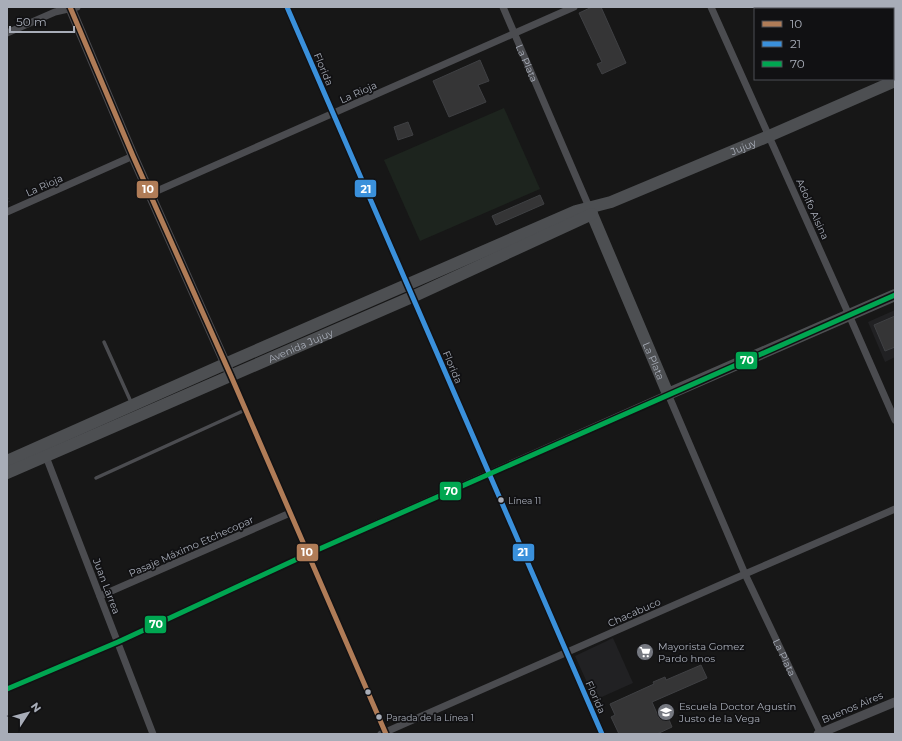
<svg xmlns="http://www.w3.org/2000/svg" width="902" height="741" viewBox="0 0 902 741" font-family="Montserrat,sans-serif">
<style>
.built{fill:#212123}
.green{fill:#1d241e}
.building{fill:#353536;stroke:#3f4043}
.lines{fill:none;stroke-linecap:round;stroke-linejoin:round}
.path{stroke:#4d4e52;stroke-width:1.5;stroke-dasharray:2 3;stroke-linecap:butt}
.service{stroke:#4b4c50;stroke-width:3.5}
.minor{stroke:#4b4c50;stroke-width:7}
.tertiary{stroke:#4b4c50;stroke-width:9}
.secondary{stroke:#4a4a4e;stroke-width:10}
.primary{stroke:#4d4f52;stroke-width:12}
.bus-1-casing{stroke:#111113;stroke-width:8}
.bus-2-casing{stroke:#111113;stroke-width:8}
.bus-3-casing{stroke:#111113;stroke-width:8}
.bus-1{stroke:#b07c57;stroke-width:5}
.bus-2{stroke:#3a90db;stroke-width:5}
.bus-3{stroke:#00a651;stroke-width:5}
.bus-dot{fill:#a8adb8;stroke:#111113;stroke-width:1.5}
.labels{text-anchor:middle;stroke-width:3.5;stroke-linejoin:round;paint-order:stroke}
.bus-label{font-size:9px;fill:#a8adb8;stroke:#111113;text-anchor:start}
.street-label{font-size:10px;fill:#a8adb8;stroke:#111113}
.poi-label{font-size:10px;fill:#a8adb8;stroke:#111113;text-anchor:start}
.line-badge{stroke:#111113;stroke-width:1.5}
.badge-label{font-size:11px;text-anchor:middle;font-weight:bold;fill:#fff}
</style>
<rect width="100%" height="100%" fill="#171717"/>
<g class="built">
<path d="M895 310V357L885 362 868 322Z"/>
<path d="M613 638 633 683 595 700 575 656Z"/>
</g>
<path class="green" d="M504 108 540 189 420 241 384 160Z"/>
<g class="building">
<path d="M592 7H601L626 63 602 74 597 64 602 62 579 13Z"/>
<path d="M480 60 489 81 478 85 486 102 449 117 433 81Z"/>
<path d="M408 122 413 135 398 140 394 127Z"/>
<path d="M540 195 544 204 496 225 492 216Z"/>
<path d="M895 316V347L885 351 874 325Z"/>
<path d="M701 665 707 678 652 702 659 718 667 715 672 727 657 734H619L611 717 615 715 610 704 654 684 653 682 665 677 666 680Z"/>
</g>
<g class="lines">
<path class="path" d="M7 197 9 202"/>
<g class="service">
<path d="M104 342 131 402"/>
<path d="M96 478 245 410"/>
</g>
<g class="minor">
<path d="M287 7 602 734"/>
<path id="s1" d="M503 7 589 207"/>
<path d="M711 7 849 315 895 420"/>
<path d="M7 33 55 12 77 7"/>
<path d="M150 194 574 7"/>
<path d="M7 212 133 156"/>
<path d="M231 376 386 734"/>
<path d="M45 454 153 734"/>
<path d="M100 596 290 513"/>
<path id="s2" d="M7 689 118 642 308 554 668 394 745 574 821 734"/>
<path d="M381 734 745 574 895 509"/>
</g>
<path class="tertiary" d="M818 734 895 702"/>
<path class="secondary" d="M70 7 133 156 231 376"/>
<g class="primary">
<path id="s3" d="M589 207 668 394 895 295"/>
<path id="s4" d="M7 461 225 364 576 211 611 202 769 136 895 81"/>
<path id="s5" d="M7 473 412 297 592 214"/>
</g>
<g class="bus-1-casing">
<path id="bus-1" d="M70 7 133 156 231 376 386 734"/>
</g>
<g class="bus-2-casing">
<path id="bus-2" d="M287 7 602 734"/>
</g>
<g class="bus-3-casing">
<path id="bus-3" d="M7 689 118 642 308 554 895 295"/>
</g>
<use href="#bus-1" class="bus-1"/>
<use href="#bus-2" class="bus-2"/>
<use href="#bus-3" class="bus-3"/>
</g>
<defs>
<g id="supermarket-disc" transform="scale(0.9)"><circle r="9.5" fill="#757880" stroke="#111113"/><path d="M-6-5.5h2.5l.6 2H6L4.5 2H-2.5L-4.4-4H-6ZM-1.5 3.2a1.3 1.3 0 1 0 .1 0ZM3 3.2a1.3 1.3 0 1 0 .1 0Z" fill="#fff"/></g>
<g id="school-disc" transform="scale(0.9)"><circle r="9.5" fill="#757880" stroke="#111113"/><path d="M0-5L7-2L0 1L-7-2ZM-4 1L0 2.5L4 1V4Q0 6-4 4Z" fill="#fff"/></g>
</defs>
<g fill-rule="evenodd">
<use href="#supermarket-disc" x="645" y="652"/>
<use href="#school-disc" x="666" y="712"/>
</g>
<g class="bus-dot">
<circle cx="501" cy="500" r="3.5"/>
<circle cx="368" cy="692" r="3.5"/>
<circle cx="379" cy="717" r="3.5"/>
</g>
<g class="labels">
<g class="bus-label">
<text x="508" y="504">Línea 11</text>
<text x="386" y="721">Parada de la Línea 1</text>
</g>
<g class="street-label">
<text dy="4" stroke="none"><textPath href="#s1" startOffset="61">La Plata</textPath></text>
<text transform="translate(324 69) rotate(67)" y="4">Florida</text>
<text transform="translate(358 92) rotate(-24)" y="4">La Rioja</text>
<text dy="4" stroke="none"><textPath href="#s4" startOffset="801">Jujuy</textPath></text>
<text transform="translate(44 185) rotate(-24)" y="4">La Rioja</text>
<text transform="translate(813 209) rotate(66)" y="4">Adolfo Alsina</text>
<text dy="4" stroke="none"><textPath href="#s5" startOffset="320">Avenida Jujuy</textPath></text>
<text dy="4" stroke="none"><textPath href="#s3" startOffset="167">La Plata</textPath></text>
<text transform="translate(453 367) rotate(67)" y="4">Florida</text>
<text transform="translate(191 546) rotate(-24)" y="4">Pasaje Máximo Etchecopar</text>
<text transform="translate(107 586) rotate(69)" y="4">Juan Larrea</text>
<text transform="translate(634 612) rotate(-24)" y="4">Chacabuco</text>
<text dy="4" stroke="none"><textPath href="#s2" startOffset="1012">La Plata</textPath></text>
<text transform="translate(596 697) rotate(66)" y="4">Florida</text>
<text transform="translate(852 707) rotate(-23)" y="4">Buenos Aires</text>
</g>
<g class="poi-label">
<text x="658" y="650">Mayorista Gomez<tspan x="658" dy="12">Pardo hnos</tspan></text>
<text x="679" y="710">Escuela Doctor Agustín<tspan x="679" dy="12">Justo de la Vega</tspan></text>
</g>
</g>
<g class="line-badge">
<rect x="354" y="179" width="23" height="19" rx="4" fill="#3a90db"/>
<rect x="136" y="180" width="23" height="19" rx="4" fill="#b07c57"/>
<rect x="735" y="351" width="23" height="19" rx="4" fill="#00a651"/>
<rect x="439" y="481" width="23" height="20" rx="4" fill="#00a651"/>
<rect x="296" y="543" width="23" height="19" rx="4" fill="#b07c57"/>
<rect x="512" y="543" width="23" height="19" rx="4" fill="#3a90db"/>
<rect x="144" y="615" width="23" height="19" rx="4" fill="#00a651"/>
</g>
<g class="badge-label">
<text x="366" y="193">21</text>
<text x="148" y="193">10</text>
<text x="747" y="364">70</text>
<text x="451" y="495">70</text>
<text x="307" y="556">10</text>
<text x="523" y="556">21</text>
<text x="156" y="628">70</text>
</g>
<rect width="902" height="741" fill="none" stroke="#a8adb8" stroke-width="16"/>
<rect x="754" y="8" width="140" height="72" fill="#111113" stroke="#4d4f55"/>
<rect x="762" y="21" width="20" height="6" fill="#b07c57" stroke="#4d4f55"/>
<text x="790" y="28" font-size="12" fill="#a8adb8">10</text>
<rect x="762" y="41" width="20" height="6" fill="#3a90db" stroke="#4d4f55"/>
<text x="790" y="48" font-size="12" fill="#a8adb8">21</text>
<rect x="762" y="61" width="20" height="6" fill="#00a651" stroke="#4d4f55"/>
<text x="790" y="68" font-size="12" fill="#a8adb8">70</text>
<g transform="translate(28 713) rotate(54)" stroke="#111113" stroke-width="3" paint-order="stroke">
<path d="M0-3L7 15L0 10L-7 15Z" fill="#a8adb8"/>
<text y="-6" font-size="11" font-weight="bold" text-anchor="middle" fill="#a8adb8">N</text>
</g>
<path d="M10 26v6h64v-6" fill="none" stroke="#a8adb8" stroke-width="2"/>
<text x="16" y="26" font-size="12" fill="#a8adb8" stroke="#111113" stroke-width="3" paint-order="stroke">50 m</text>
</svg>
